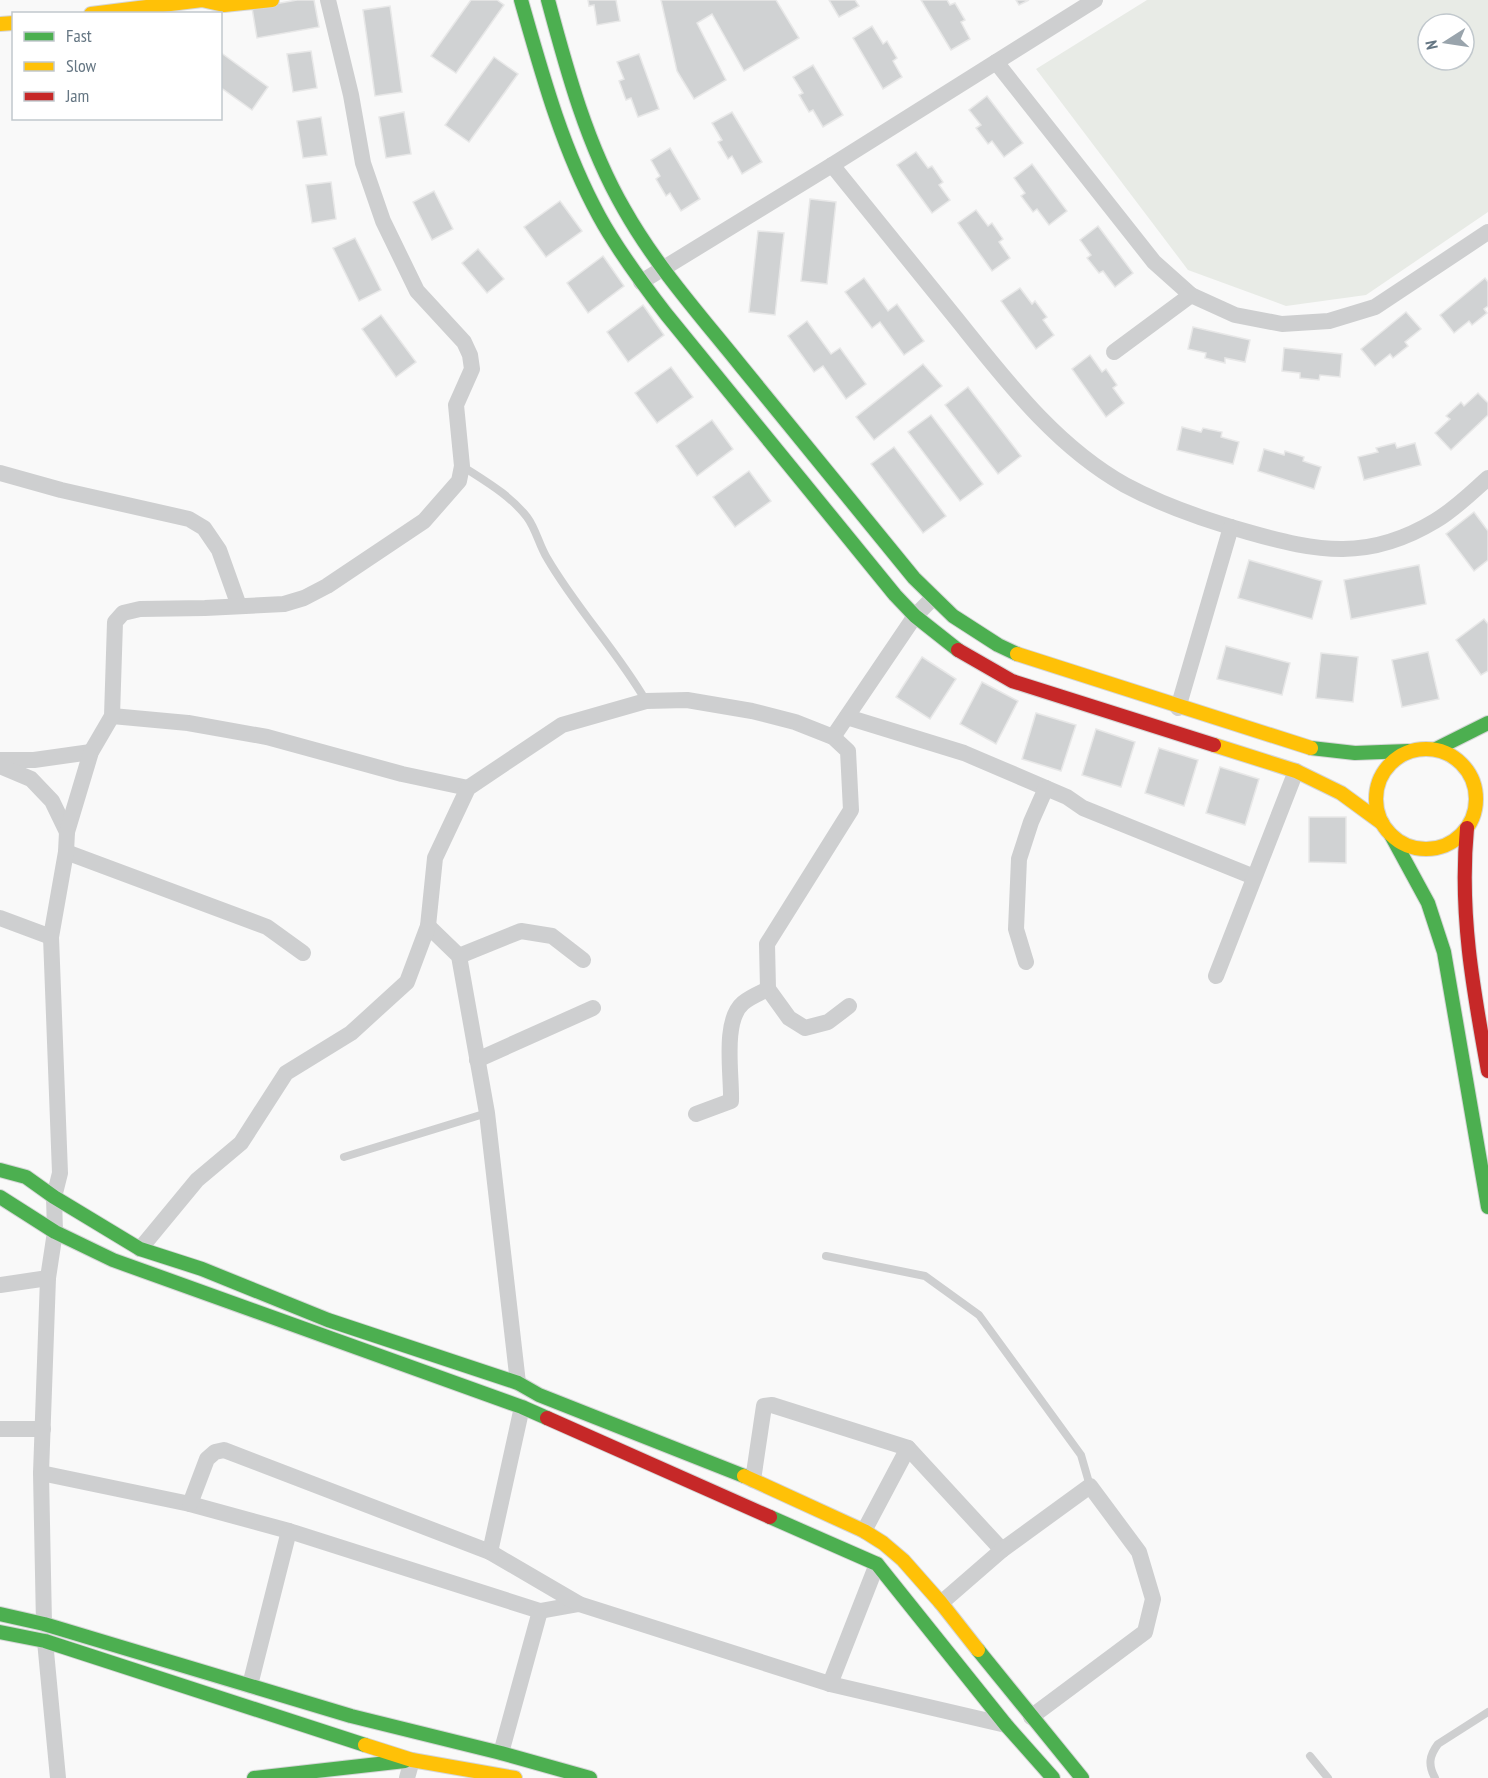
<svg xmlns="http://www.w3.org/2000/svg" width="1488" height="1778" viewBox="0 0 1488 1778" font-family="'PT Sans Narrow',sans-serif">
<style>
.green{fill:#e8ebe6;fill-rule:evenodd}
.building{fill:#d0d2d3;stroke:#e8e8e8;stroke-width:1.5}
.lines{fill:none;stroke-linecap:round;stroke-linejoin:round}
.fast-casing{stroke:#d5d6d7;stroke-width:16}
.slow-casing{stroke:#d5d6d7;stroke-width:16}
.jam-casing{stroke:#d5d6d7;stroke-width:16}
.lane{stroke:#cecfd0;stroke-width:8}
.street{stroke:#cecfd0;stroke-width:16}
.fast{stroke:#4caf50;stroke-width:14}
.slow{stroke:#ffc107;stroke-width:14}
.jam{stroke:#c62828;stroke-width:14}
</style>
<rect width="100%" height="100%" fill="#f9f9f9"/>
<path class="green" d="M1147 0H1488V212L1366 295 1286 306 1188 270 1036 69ZM1428 24H1464V60H1428Z"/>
<g class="building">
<path d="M297 0H314L319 27 257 38 252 8Z"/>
<path d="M471 0H497L504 5 456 73 431 56Z"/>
<path d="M588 0H616L620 21 597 25 594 5 589 6Z"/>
<path d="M661 0H776L799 38 744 71 712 14 697 23 726 80 694 99 677 71Z"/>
<path d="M829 0H855L859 6 839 17Z"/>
<path d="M921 0H947L950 5 955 3 965 20 961 22 970 39 951 50Z"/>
<path d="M1016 0H1029L1019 5Z"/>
<path d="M390 6 402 92 375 96 363 10Z"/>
<path d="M872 26 883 44 887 41 897 58 893 61 902 77 883 89 853 38Z"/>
<path d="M311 51 317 88 293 92 287 54Z"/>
<path d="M220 52 268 87 252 110 220 87Z"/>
<path d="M639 54 659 109 638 117 631 98 626 100 619 81 624 79 617 62Z"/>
<path d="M494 57 518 74 469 142 445 125Z"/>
<path d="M813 65 843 115 823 127 813 110 809 112 799 95 803 93 793 77Z"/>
<path d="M987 96 1023 143 1004 157 992 141 988 144 976 128 981 125 969 110Z"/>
<path d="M404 112 411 154 386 158 379 117Z"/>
<path d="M732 112 762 162 742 174 732 156 728 159 718 142 722 140 712 123Z"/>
<path d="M321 117 327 155 303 158 297 121Z"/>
<path d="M670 148 700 199 681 211 670 193 666 196 656 179 660 176 651 160Z"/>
<path d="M916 152 928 168 932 166 943 182 939 185 950 200 932 213 897 165Z"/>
<path d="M1032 164 1067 211 1049 225 1037 209 1033 212 1021 196 1025 193 1014 178Z"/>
<path d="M331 182 336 219 312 223 306 185Z"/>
<path d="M434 191 453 229 432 240 413 202Z"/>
<path d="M810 199 836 202 827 284 801 281Z"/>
<path d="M560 201 582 231 546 257 524 227Z"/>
<path d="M976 210 988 226 992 223 1003 239 999 242 1010 258 992 271 958 223Z"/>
<path d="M1098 226 1133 273 1115 287 1103 271 1099 273 1087 258 1091 255 1080 240Z"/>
<path d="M758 231 784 233 775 315 749 312Z"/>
<path d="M355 238 381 290 359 301 333 248Z"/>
<path d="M478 249 504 279 487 293 462 263Z"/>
<path d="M603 256 624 286 588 313 567 283Z"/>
<path d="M864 278 888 311 897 304 924 341 904 355 880 322 872 328 845 292Z"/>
<path d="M1485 278 1488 282V306L1484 309 1487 313 1472 325 1469 321 1454 333 1440 315Z"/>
<path d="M1020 288 1032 304 1035 301 1047 317 1043 320 1054 335 1036 349 1001 301Z"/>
<path d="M643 305 664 335 628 362 607 332Z"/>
<path d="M1406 312 1421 329 1405 342 1408 346 1393 358 1390 354 1375 366 1361 349Z"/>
<path d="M381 315 416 362 396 377 362 329Z"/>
<path d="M807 321 831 354 840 348 866 384 846 399 823 366 814 372 788 336Z"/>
<path d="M1193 327 1250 340 1245 362 1225 358V363L1205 358 1206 353 1188 349Z"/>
<path d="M1284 348 1342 354 1340 377 1320 375 1319 380 1300 378V373L1282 371Z"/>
<path d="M1090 355 1102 372 1106 369 1117 385 1113 388 1124 403 1106 417 1072 369Z"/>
<path d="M923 364 942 386 874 440 856 417Z"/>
<path d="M671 367 693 397 657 423 635 393Z"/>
<path d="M968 387 1021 456 998 474 945 405Z"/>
<path d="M1478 393 1488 403V415L1451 450 1435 433 1450 419 1446 416 1461 402 1464 406Z"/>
<path d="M931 415 983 484 960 501 908 432Z"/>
<path d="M712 420 733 449 697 476 676 446Z"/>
<path d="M1182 427 1201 432 1203 428 1222 432 1221 437 1239 442 1233 464 1177 450Z"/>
<path d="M1395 443 1397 448 1415 443 1421 465 1364 480 1358 457 1378 452 1376 448Z"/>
<path d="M894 447 946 516 923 533 871 464Z"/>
<path d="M1264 449 1284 455 1285 451 1304 457 1303 461 1321 467 1314 489 1258 471Z"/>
<path d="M749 471 771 501 735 527 713 497Z"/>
<path d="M1474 512 1488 531V560L1474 571 1446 534Z"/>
<path d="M1249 560 1322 581 1312 619 1238 598Z"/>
<path d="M1419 565 1426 604 1351 619 1344 580Z"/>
<path d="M1484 619 1488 624V671L1481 675 1456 640Z"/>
<path d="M1226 646 1290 663 1282 695 1217 679Z"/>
<path d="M1428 652 1439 699 1402 707 1392 660Z"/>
<path d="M1321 653 1358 657 1353 702 1316 698Z"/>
<path d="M922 657 956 679 930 719 896 697Z"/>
<path d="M982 682 1018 701 996 744 960 724Z"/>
<path d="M1036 713 1076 725 1061 771 1022 759Z"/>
<path d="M1096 729 1135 742 1121 787 1082 775Z"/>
<path d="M1159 748 1198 760 1184 806 1145 793Z"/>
<path d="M1220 767 1259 779 1245 825 1206 813Z"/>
<path d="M1309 817H1346V863L1309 862Z"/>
</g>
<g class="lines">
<g class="fast-casing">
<g id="fast">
<path d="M521 0C542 74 562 148 599 216 618 251 642 283 666 314L895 595 915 616 958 650"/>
<path d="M548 0C567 71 587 145 624 209 656 266 700 315 741 366 799 437 856 507 914 578L953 616 998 645 1017 654"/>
<path d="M1311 748 1355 753 1408 751"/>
<path d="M1436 749 1488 723"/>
<path d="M1391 835 1428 903 1444 952 1488 1207"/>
<path d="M0 1170 26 1177 54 1197 140 1249 202 1269 328 1320 518 1383 539 1395 744 1476"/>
<path d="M0 1197 55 1232 113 1260 522 1407 547 1418"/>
<path d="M770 1517 877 1564 1006 1725 1053 1778"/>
<path d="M0 1614 44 1624 351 1716 501 1753 590 1778"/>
<path d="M0 1632 45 1641 365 1745"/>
<path d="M978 1650 1082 1778"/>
<path d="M254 1778 405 1761"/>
</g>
</g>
<g class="slow-casing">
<g id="slow">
<path d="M91 14 202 0 224 5 272 0"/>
<path d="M0 24 14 23"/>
<path d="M1017 654 1311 748"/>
<path d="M1214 745 1296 771 1341 793 1382 823"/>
<circle cx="1426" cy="799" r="50"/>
<path d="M744 1476 864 1531 883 1543 903 1560 941 1603 978 1650"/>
<path d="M365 1745 412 1760 515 1778"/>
</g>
</g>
<g class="jam-casing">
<g id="jam">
<path d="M958 650 1012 681 1214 745"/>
<path d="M1467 828C1459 912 1473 989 1488 1071"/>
<path d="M547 1418 770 1517"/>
</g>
</g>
<g class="lane">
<path d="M462 466C485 481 510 495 527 517 536 529 539 545 547 558 576 608 617 651 646 701"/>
<path d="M344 1157 487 1113"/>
<path d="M826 1256 925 1276 979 1315 1081 1455 1090 1486"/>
<path d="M1310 1756 1328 1778"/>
<path d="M1435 1778C1428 1765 1429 1756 1438 1744L1488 1712"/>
</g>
<g class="street">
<path d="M996 62 1154 262 1191 295 1235 315 1282 324 1329 321 1375 307 1488 232"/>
<path d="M832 165C873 216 914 266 955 317 1005 379 1054 445 1125 485 1164 506 1205 520 1248 532 1318 552 1369 561 1435 521 1454 510 1471 493 1488 478"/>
<path d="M641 282 832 165 1095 0"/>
<path d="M1114 352 1191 295"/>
<path d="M0 473 61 490 189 519 204 528 219 550 239 606"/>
<path d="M1178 708 1231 527"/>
<path d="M112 716 188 723 267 737 402 774 468 788"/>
<path d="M847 717 964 753 1067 797 1083 808 1254 877"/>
<path d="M833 737 915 616 933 598"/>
<path d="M0 760H34L91 752"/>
<path d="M0 766 31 779 52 801 67 832"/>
<path d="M66 852 267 927 303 953"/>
<path d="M0 918 51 937"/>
<path d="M428 926 459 956 487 1113 518 1383"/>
<path d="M459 956 521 931 552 936 583 960"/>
<path d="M1026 962 1016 929 1019 859 1031 822 1046 788"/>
<path d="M1216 976 1296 771"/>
<path d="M768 989 789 1018 805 1028 828 1022 849 1006"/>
<path d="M477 1060 593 1008"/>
<path d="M140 1249 197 1180 241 1143 286 1073 351 1033 407 982 428 926 435 858 468 788 562 725 646 701 687 700 752 711 795 722 833 737 848 751 851 810 767 944 768 989C760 993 750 997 743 1003 722 1021 732 1076 731 1101L696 1114"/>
<path d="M0 1285 48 1278"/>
<path d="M0 1429H43"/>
<path d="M41 1473 190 1504 289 1531 540 1611 579 1604 830 1684 1006 1725"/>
<path d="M753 1480 764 1406 772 1405 908 1448 1002 1550"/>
<path d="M190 1504 207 1459 215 1452 224 1450 490 1552 579 1604"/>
<path d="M864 1531 908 1448"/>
<path d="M490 1552 522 1407"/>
<path d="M941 1603 1002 1550 1090 1486 1139 1552 1153 1599 1145 1632 1031 1717"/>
<path d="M44 1624 41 1473 48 1278 55 1232 54 1197 60 1173 51 937 66 852 67 832 91 752 112 716 115 622 123 613 140 609 205 608 284 604 304 598 327 586 424 521 459 481 462 466 456 405 472 369 470 355 464 342 417 291 383 221 363 163 351 95 328 0"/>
<path d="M45 1641 58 1778"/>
<path d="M830 1684 877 1564"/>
<path d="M250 1685 289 1531"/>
<path d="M501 1753 540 1611"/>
<path d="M407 1778 412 1760"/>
</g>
<use href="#fast" class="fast"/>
<use href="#slow" class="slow"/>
<use href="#jam" class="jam"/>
</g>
<rect x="12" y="12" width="210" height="108" fill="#ffffff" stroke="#c1c8cd" stroke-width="1.5"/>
<rect x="24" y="32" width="30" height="9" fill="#4caf50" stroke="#c1c8cd" stroke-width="1.5"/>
<text x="66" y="42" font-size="18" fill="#657683">Fast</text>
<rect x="24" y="62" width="30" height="9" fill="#ffc107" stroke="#c1c8cd" stroke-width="1.5"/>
<text x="66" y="72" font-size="18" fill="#657683">Slow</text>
<rect x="24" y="92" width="30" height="9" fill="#c62828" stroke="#c1c8cd" stroke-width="1.5"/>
<text x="66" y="102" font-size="18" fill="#657683">Jam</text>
<g transform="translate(1446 42) rotate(258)"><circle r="28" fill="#ffffff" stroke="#c1c8cd" stroke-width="1.5"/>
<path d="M0-4.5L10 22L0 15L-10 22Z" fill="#99a4ac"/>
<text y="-9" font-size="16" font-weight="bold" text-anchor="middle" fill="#657683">N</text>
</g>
</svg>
